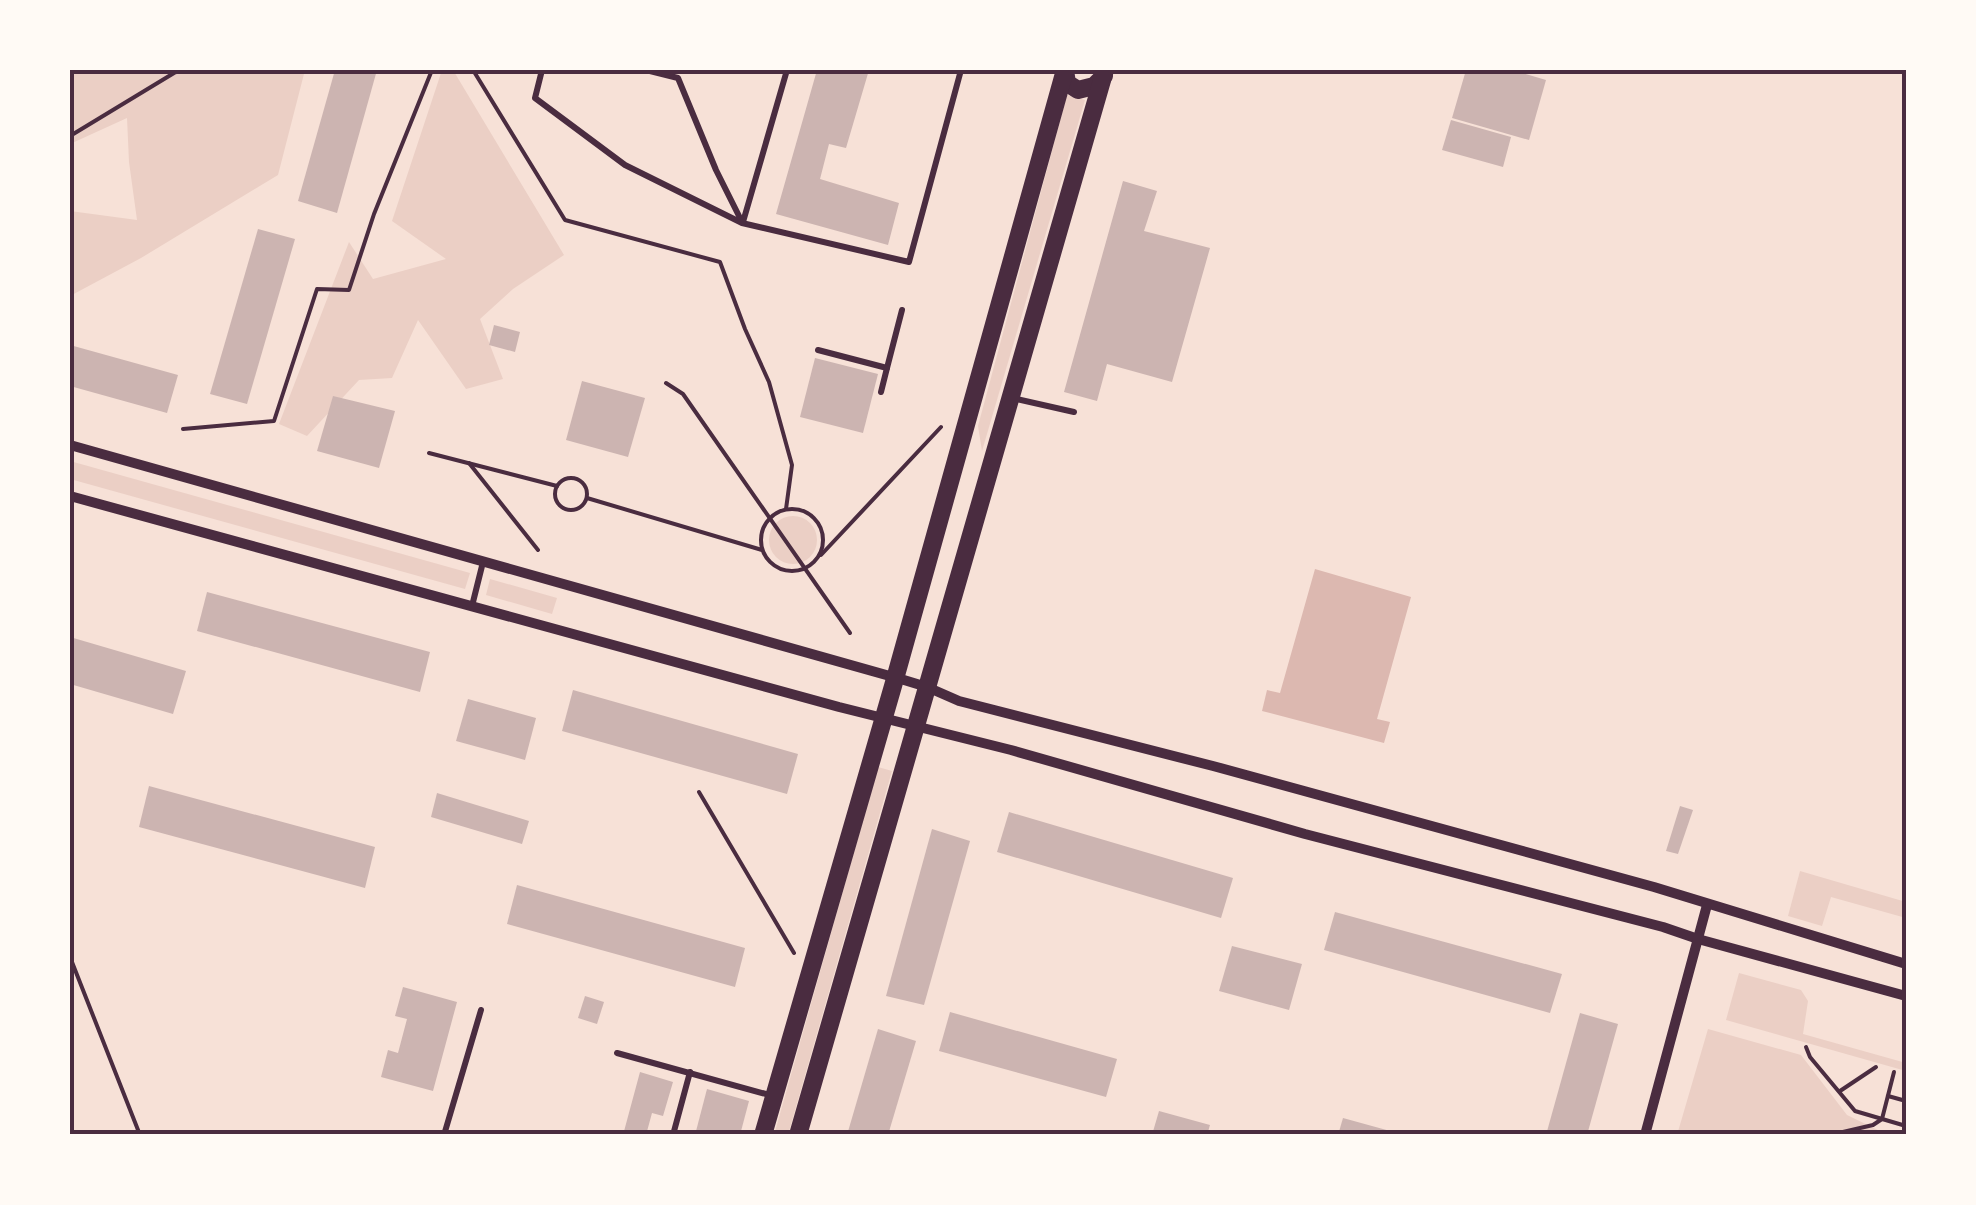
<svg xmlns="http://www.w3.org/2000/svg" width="1976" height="1205" viewBox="0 0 1976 1205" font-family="Lato,sans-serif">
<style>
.green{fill:#ebcfc5}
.water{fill:#dcb8b0}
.building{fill:#ccb4b1}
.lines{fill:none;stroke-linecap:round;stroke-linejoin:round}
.path{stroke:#4a2c40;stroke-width:4}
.service{stroke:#4a2c40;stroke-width:6}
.minor{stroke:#4a2c40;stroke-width:10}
.secondary{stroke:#4a2c40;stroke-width:18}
.neatline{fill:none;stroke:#4a2c40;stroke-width:4}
</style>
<rect width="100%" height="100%" fill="#f7e1d7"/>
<g class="green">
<path d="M70 70H305L278 175 141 258 70 296V211L137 220 129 162 127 118 70 144Z"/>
<path d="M442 70H453L564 255 513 289 480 319 503 379 466 389 418 320 392 378 359 380 307 436 279 424 349 242 373 279 446 259 392 221Z"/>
<path d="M1067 95 1085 100 982 451 978 426Z"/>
<path d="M70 461 470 573 465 589 70 479Z"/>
<circle cx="793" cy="540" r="24"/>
<path d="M490 579 557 598 552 614 486 595Z"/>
<path d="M878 767 892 771 788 1135H774Z"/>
<path d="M1800 871 1906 902V918L1831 897 1822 926 1788 916Z"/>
<path d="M1739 973 1801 990 1808 1001 1803 1034 1906 1063V1071L1726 1020Z"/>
<path d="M1708 1029 1801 1055 1847 1115 1888 1135H1677Z"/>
</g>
<path class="water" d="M1315 569 1411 597 1377 719 1390 722 1384 743 1262 711 1267 690 1280 693Z"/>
<g class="building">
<path d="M335 70H377L337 213 298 201Z"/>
<path d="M817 70H869L846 148 829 144 820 179 899 203 888 245 776 214Z"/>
<path d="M1466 70H1512L1546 80 1529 140 1452 118Z"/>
<path d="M1451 120 1511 137 1503 167 1442 150Z"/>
<path d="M1123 181 1157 191 1144 231 1210 248 1172 382 1107 364 1097 401 1064 392Z"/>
<path d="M258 229 295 239 247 404 210 394Z"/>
<path d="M494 325 520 332 515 352 489 345Z"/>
<path d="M70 345 178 375 167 413 70 386Z"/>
<path d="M815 358 878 374 863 433 800 417Z"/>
<path d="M582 381 645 398 628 457 566 440Z"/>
<path d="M333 396 395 411 379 468 317 451Z"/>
<path d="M207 592 430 652 420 692 197 631Z"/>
<path d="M70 637 186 671 173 714 70 684Z"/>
<path d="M573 690 798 754 787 794 562 731Z"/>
<path d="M468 699 536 718 525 760 456 741Z"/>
<path d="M149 786 375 847 365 888 139 827Z"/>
<path d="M437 793 529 821 522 844 431 817Z"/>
<path d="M1680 806 1693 810 1678 854 1666 851Z"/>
<path d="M1009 812 1233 878 1221 918 997 852Z"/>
<path d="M932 829 970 841 924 1005 886 996Z"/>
<path d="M517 885 745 948 735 987 507 924Z"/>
<path d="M1335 912 1562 974 1550 1013 1324 950Z"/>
<path d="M1232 946 1302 964 1289 1010 1219 991Z"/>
<path d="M403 987 457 1002 433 1091 381 1077 388 1050 398 1053 407 1019 395 1016Z"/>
<path d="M585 996 604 1002 597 1024 578 1018Z"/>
<path d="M950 1012 1117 1059 1106 1097 939 1051Z"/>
<path d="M1580 1013 1618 1024 1587 1135H1546Z"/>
<path d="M878 1029 916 1041 888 1135H847Z"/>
<path d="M640 1072 673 1082 663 1116 652 1113 646 1135H623Z"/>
<path d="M707 1089 749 1101 740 1135H695Z"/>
<path d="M1159 1111 1210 1125 1207 1135H1152Z"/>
<path d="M1343 1118 1401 1134V1135H1338Z"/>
</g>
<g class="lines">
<g class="path">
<path d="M473 70 565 220 720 262 745 329 769 382 792 465 786 509"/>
<path d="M70 136 174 73 182 70"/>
<path d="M666 383 683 394 850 633"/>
<path d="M183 429 274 421 317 289 349 290 374 214 432 70"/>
<path d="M429 453 557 486"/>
<path d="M469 463 538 550"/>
<circle cx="571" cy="494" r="16"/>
<path d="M587 498 762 550"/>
<circle cx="792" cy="540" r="31"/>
<path d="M821 555 941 427"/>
<path d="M699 792 794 953"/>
<path d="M70 957 140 1135"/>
<path d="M1806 1047 1810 1057 1855 1111 1906 1126"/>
<path d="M1840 1091 1876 1067"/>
<path d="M1888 1096 1906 1101"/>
<path d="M1830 1135 1873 1125 1882 1119 1894 1072"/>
</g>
<g class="service">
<path d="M542 70 535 98 625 165 742 223 909 262 961 70"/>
<path d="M646 70 678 78 716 170 742 222"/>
<path d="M743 222 787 70"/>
<path d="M818 350 887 368 902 310"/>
<path d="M881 392 887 368"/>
<path d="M1012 398 1074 412"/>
<path d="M472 606 483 562"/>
<path d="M617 1053 773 1096"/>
<path d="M444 1135 481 1010"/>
<path d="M673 1135 690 1072"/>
</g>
<g class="minor">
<path d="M70 445 904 680 927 687 959 701 1213 766 1654 887 1906 964"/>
<path d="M70 496 839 707 1011 750 1305 834 1663 927 1698 939 1906 996"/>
<path d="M1645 1135 1707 905"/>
</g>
<g class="secondary">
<path d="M1065 70 1067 83 1078 90 1094 86 1104 76"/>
<path d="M763 1135 893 686 1065 70"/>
<path d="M798 1135 1105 70"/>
</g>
</g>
<rect width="1976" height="1205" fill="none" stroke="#fffaf5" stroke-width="145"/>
<rect x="72" y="72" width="1832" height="1060" class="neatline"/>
</svg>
